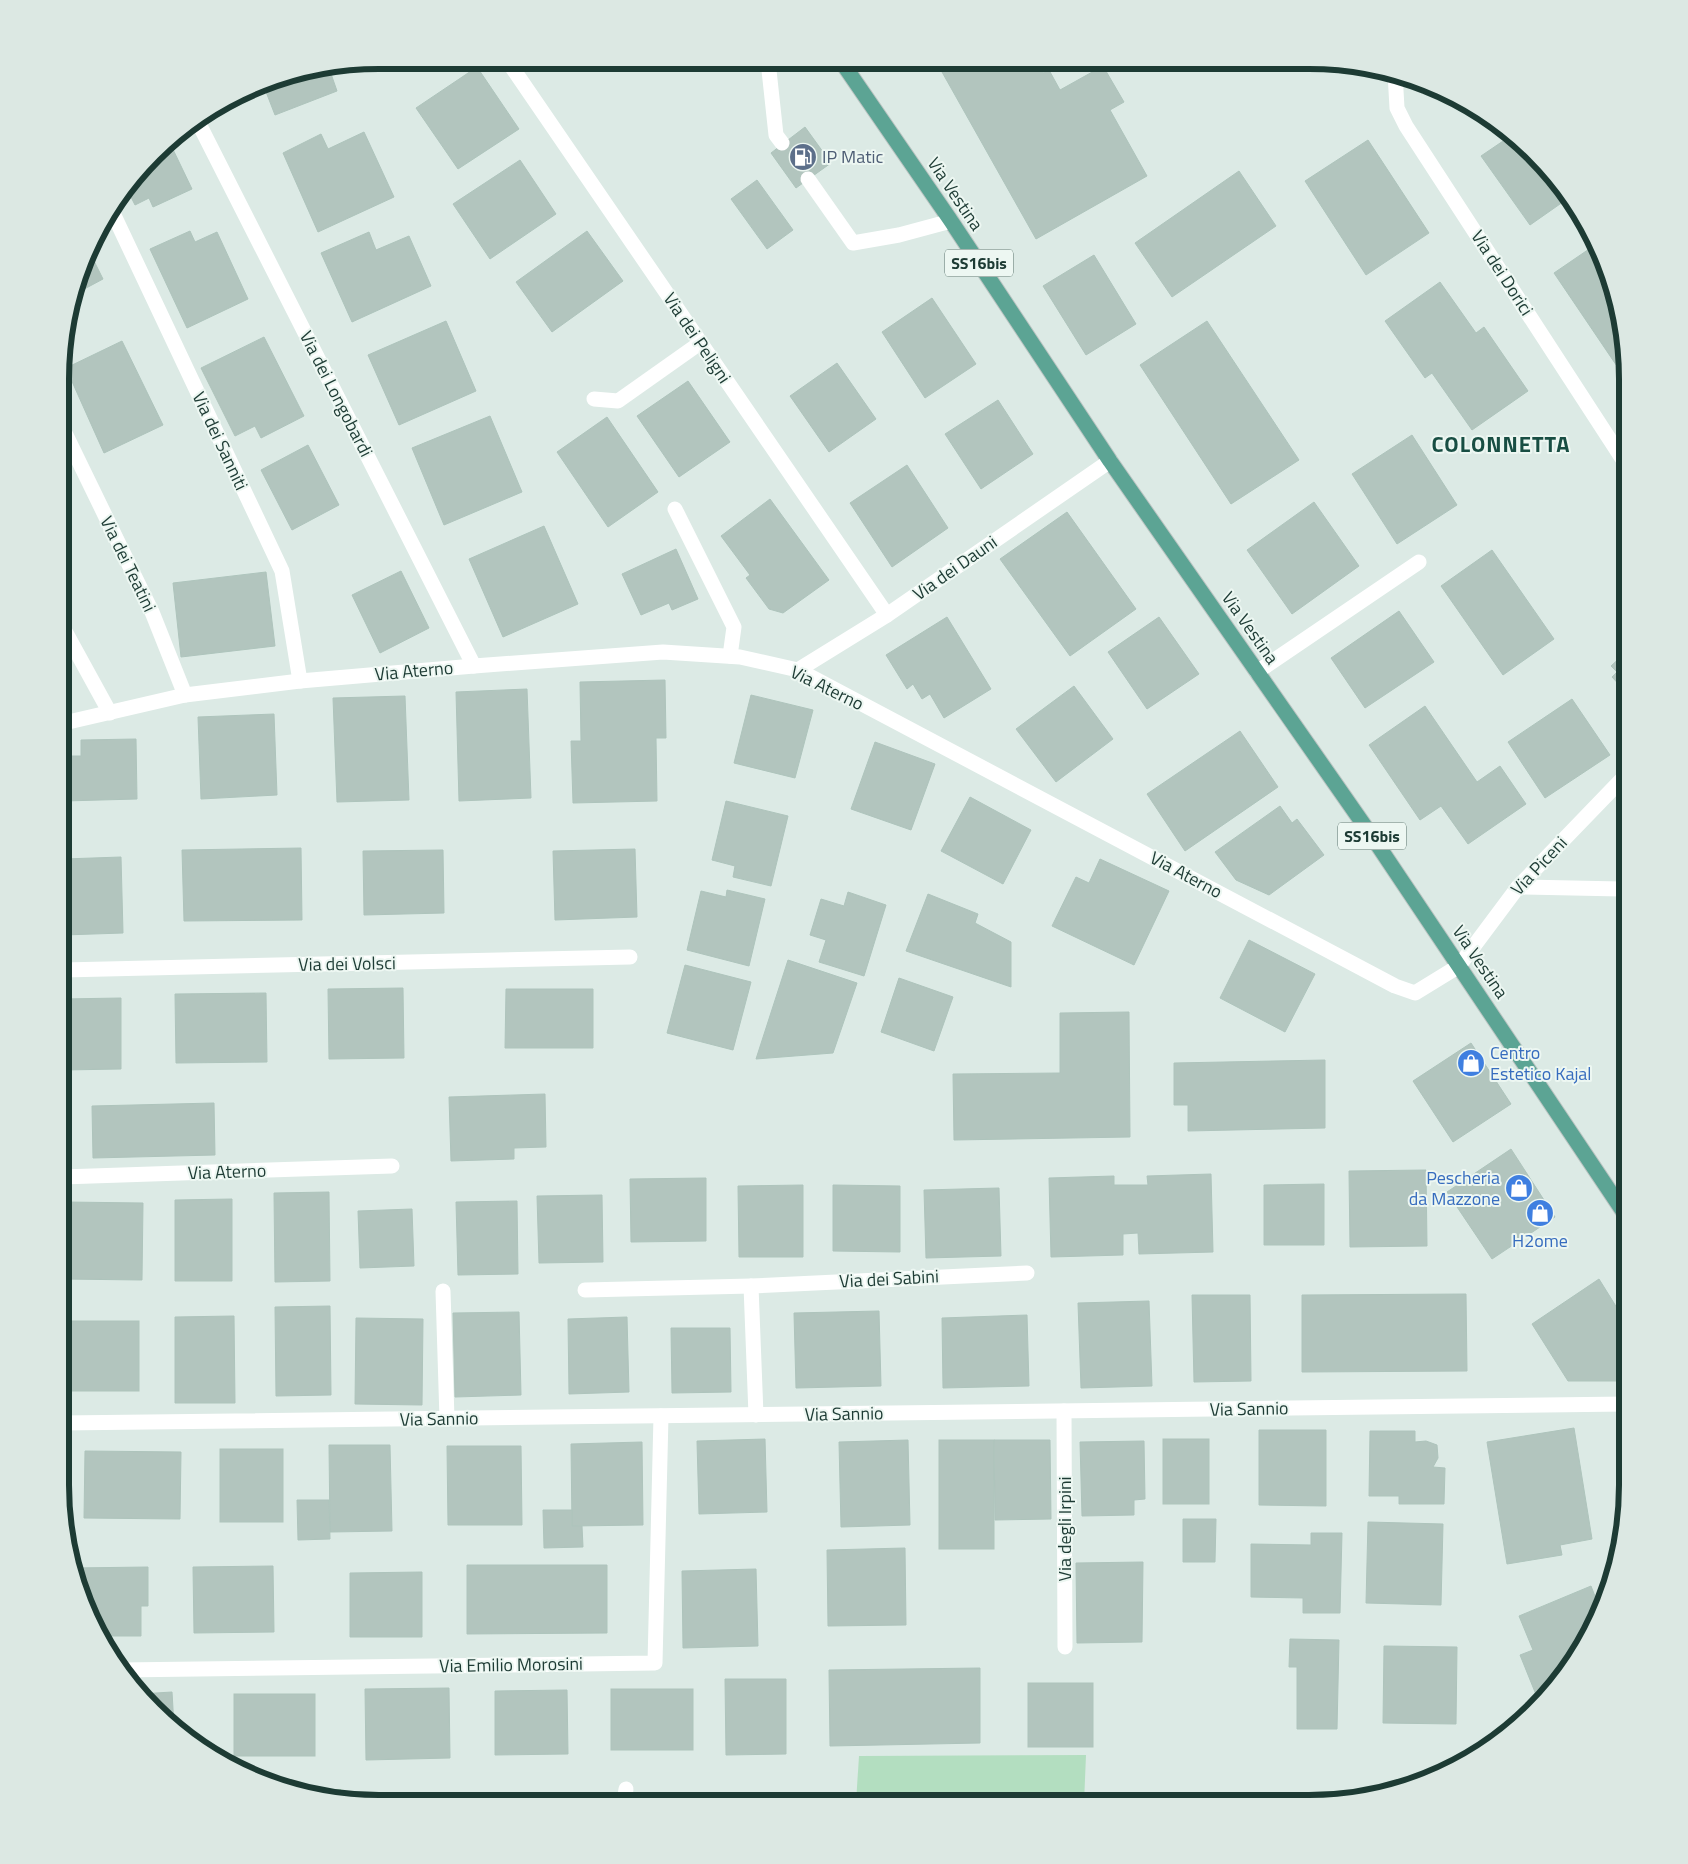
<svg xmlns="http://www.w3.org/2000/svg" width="1688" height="1864" viewBox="0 0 1688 1864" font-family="'Titillium Web',sans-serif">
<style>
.green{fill:#b3dec0}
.building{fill:#b2c5be;stroke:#aec4bc}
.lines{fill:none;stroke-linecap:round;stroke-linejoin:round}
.primary-casing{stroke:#bbc4c2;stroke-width:17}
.lane{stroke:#fff;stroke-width:15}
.street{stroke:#fff;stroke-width:15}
.primary{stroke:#5ca494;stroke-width:15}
.labels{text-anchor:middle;stroke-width:4;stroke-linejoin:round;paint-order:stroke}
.shield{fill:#edf7f2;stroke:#5b736d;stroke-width:1}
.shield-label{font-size:16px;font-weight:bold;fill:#1d3b34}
.service-label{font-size:18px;fill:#4e5e75;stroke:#edf7f2;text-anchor:start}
.street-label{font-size:18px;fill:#1d3b34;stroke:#edf7f2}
.shop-label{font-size:18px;fill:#366cbe;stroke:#edf7f2;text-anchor:start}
.district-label{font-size:22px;font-weight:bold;letter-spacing:1px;fill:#184e43;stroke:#edf7f2}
.rim{fill:none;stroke:#1d3b34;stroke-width:6}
</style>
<rect width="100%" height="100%" fill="#dceae5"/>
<g class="green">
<path d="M1086 1755 1084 1803H856L859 1756Z"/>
<path d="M341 1789V1801L289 1790Z"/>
</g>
<g class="building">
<path d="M961 62H1037L1043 73 1049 70 1060 90 1103 66 1124 102 1110 110 1147 176 1036 239 942 72Z"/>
<path d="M477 67 519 129 458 169 416 108Z"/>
<path d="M329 68 337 91 275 115 263 84 276 77Z"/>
<path d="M805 127 831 163 796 188 771 153Z"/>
<path d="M364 132 394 197 318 232 283 153 321 134 328 149Z"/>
<path d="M1509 137 1570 197 1530 225 1481 156Z"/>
<path d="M168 139 192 189 153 207 149 198 135 205 127 189Z"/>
<path d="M1368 140 1429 233 1366 275 1305 181Z"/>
<path d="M520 160 556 214 490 259 453 204Z"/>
<path d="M1239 171 1276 226 1172 297 1135 243Z"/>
<path d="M757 180 793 230 767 249 731 199Z"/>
<path d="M190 231 195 242 217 232 248 299 187 328 150 249Z"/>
<path d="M587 231 623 281 552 332 516 282Z"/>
<path d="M369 232 376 250 409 236 431 286 352 322 321 253Z"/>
<path d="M1595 245 1611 277 1627 358V381L1554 273Z"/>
<path d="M90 253 103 279 75 294Z"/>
<path d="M1094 255 1136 324 1086 355 1043 286Z"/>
<path d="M1440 282 1476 333 1484 327 1528 391 1472 430 1432 373 1425 378 1385 321Z"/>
<path d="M932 298 976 364 925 398 882 332Z"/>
<path d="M446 321 476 391 399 425 368 355Z"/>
<path d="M1207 321 1299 460 1231 504 1140 365Z"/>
<path d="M264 337 304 416 261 438 255 426 235 436 201 368Z"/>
<path d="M122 341 163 425 104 453 66 368Z"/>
<path d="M837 363 876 419 829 452 790 396Z"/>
<path d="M688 381 730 442 679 477 637 416Z"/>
<path d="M998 400 1033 454 981 489 945 434Z"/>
<path d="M490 416 522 492 444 525 412 448Z"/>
<path d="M607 417 658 492 608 527 557 452Z"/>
<path d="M1412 435 1457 505 1397 544 1352 474Z"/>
<path d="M308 445 339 505 292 530 261 470Z"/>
<path d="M907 465 948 528 892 567 850 503Z"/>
<path d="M770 499 829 580 783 613 769 609 746 578 750 575 721 536Z"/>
<path d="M1314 502 1359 566 1292 614 1247 550Z"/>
<path d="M1067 512 1136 609 1070 656 1000 559Z"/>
<path d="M544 526 578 604 503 637 469 559Z"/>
<path d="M676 549 698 599 672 610 669 603 641 615 622 574Z"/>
<path d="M1492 550 1554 639 1503 675 1441 586Z"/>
<path d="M401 571 429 628 380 653 352 595Z"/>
<path d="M266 572 275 646 181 657 173 583Z"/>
<path d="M1399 611 1434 662 1365 708 1331 658Z"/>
<path d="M947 617 991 689 944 718 930 694 922 699 913 684 907 689 886 655Z"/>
<path d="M1159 617 1199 674 1147 709 1108 652Z"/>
<path d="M1627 651V690L1626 692 1612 677 1617 672 1611 666Z"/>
<path d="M665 680 666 738H656L657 801 573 803 571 741H581L580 682Z"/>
<path d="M1074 686 1113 739 1056 782 1016 729Z"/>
<path d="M527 689 531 798 459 801 456 692Z"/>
<path d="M751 695 813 710 795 778 734 763Z"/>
<path d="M405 696 409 800 337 802 333 698Z"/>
<path d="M1572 699 1610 755 1545 798 1508 742Z"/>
<path d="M1425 706 1477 782 1500 766 1526 804 1468 844 1441 806 1420 820 1369 745Z"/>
<path d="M274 714 277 795 201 799 198 717Z"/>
<path d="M1240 731 1278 787 1185 851 1147 794Z"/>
<path d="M136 739 137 799 64 801V756H81V740Z"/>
<path d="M875 742 935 764 911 830 851 809Z"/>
<path d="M970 797 1031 830 1003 884 941 851Z"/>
<path d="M726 801 788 816 771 886 733 877 735 866 712 860Z"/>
<path d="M1280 806 1292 823 1297 819 1324 855 1269 895 1236 880 1215 852Z"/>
<path d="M301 848 302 920 184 921 182 850Z"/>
<path d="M635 849 637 917 555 920 553 851Z"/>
<path d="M443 850 444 913 364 915 363 851Z"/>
<path d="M121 857 123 933 63 935 64 859Z"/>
<path d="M1100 859 1169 891 1134 965 1052 926 1076 877 1089 883Z"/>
<path d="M727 890 765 899 749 966 687 950 701 891 726 897Z"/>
<path d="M848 892 886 905 864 976 819 962 826 940 810 935 821 899 844 906Z"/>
<path d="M928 894 978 914 975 923 1011 942V987L906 951Z"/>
<path d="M1249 940 1315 974 1285 1032 1220 998Z"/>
<path d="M788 960 857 983 833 1053 756 1059Z"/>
<path d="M685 965 751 982 733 1050 667 1033Z"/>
<path d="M899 978 953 997 934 1051 881 1032Z"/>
<path d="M403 988 404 1058 329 1059 328 989Z"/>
<path d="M506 989H593V1048H505Z"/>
<path d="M266 993 267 1062 176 1063 175 994Z"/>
<path d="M121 998V1069L63 1070V999Z"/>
<path d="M1129 1012 1130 1137 954 1140 953 1074 1060 1073V1013Z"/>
<path d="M1471 1043 1511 1104 1453 1142 1413 1081Z"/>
<path d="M1325 1060V1128L1188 1131V1105H1174V1063Z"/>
<path d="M545 1094 546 1147 514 1148V1159L451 1161 449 1097Z"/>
<path d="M214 1103 215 1155 93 1158 92 1106Z"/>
<path d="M1511 1149 1555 1217 1492 1259 1447 1192Z"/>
<path d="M1426 1170 1427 1246 1350 1247 1349 1171Z"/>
<path d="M1211 1174 1213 1252 1139 1254 1138 1233 1123 1234V1255L1051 1257 1049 1178 1114 1176V1185H1148L1147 1176Z"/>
<path d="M706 1178V1241L631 1242 630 1179Z"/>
<path d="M1324 1184V1245H1264V1185Z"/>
<path d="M803 1185V1257H739L738 1186Z"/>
<path d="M833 1185 900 1186V1252L833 1251Z"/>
<path d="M999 1188 1001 1256 926 1258 924 1190Z"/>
<path d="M329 1192 330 1281 275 1282 274 1193Z"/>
<path d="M602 1195 603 1262 539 1263 537 1196Z"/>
<path d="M232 1199V1281H175V1200Z"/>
<path d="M517 1201 518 1274 458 1275 456 1202Z"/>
<path d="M65 1202 143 1203 142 1280 63 1279Z"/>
<path d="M412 1209 414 1266 360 1268 358 1211Z"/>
<path d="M1599 1279 1627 1324V1376L1619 1381H1568L1532 1324Z"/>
<path d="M1466 1294 1467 1371 1302 1372V1295Z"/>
<path d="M1192 1295H1250L1251 1381 1194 1382Z"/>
<path d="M1149 1301 1152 1386 1081 1388 1078 1303Z"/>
<path d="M330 1306 331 1395 276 1396 275 1307Z"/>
<path d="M879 1311 881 1386 796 1388 794 1313Z"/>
<path d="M519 1312 521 1395 455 1397 453 1313Z"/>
<path d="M1027 1315 1029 1386 943 1388 942 1318Z"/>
<path d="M234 1316 235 1403H175V1317Z"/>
<path d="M627 1317 629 1392 569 1394 568 1319Z"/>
<path d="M356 1318 423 1319 422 1405 355 1404Z"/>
<rect x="66" y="1321" width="73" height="70"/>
<path d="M671 1328H730L731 1392 672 1393Z"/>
<path d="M1574 1428 1592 1539 1560 1545 1562 1555 1507 1564 1487 1442Z"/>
<path d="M1259 1430H1326V1506L1259 1505Z"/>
<path d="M1370 1431H1415V1442L1426 1441 1437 1445 1438 1458 1433 1467 1445 1468 1444 1504H1399V1496H1369Z"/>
<path d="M765 1439 767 1512 699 1514 697 1441Z"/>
<rect x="1163" y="1439" width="46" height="65"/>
<path d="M908 1440 910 1525 841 1527 839 1442Z"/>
<rect x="939" y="1440" width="55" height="109"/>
<path d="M994 1440H1050L1051 1519 995 1520Z"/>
<path d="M1144 1441 1145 1499 1134 1500V1515L1082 1516 1080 1442Z"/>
<path d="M642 1442 643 1525 572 1526 571 1444Z"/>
<path d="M329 1445H390L392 1531 330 1532Z"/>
<path d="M447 1446H521L522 1525H448Z"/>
<rect x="220" y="1449" width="63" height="73"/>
<path d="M85 1451 181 1452 180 1519 84 1518Z"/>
<path d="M297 1500H329L330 1539 298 1540Z"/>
<path d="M543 1510H572V1526H582L583 1547 544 1548Z"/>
<path d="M1183 1519H1216L1215 1562H1183Z"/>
<path d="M1368 1522 1443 1524 1441 1605 1366 1603Z"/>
<path d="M1311 1533H1342L1340 1613H1303V1598L1251 1597V1544L1311 1545Z"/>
<path d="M905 1548 906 1625 828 1626 827 1550Z"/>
<path d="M1143 1562 1142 1642 1077 1643 1076 1563Z"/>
<path d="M467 1565H607V1633L467 1634Z"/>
<path d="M273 1566 274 1632 194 1633 193 1567Z"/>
<path d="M148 1567V1606H141V1636H101L77 1587 73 1568Z"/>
<path d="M756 1569 758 1646 683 1648 682 1571Z"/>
<path d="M422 1572V1637H350V1573Z"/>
<path d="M1591 1586 1600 1609 1585 1644 1539 1702 1520 1655 1533 1650 1519 1616Z"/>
<path d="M1290 1639 1339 1640 1337 1729H1297V1667H1289Z"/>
<path d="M1384 1646 1457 1647 1456 1724 1383 1723Z"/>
<path d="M980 1668V1743L830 1746 829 1670Z"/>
<path d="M725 1679H786V1754L726 1755Z"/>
<rect x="1028" y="1683" width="65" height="64"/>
<path d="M449 1688 450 1758 366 1760 365 1689Z"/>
<rect x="611" y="1689" width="82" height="61"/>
<path d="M567 1690 568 1754 495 1755V1691Z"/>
<path d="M172 1692 174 1726 154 1711 140 1694Z"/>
<rect x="234" y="1694" width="81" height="62"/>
</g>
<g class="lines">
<g class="primary-casing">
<path id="primary" d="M841 61 951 221 1110 461 1371 835 1627 1217"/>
</g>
<g class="lane">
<path d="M768 61 776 135 782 143"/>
<path d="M808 179 853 243 899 235 951 221"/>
<path d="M111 209 282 571 300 681"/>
<path d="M594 399 618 401 700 343"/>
<path d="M675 509 734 627 730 656"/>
<path d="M65 631 110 713"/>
<path d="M1257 672 1419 562"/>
<path d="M585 1290 751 1286"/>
<path d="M1064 1411 1065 1647"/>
<path d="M756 1415 751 1286 1027 1273"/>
</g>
<g class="street">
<path d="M507 60 887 615"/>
<path d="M1395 73 1397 108 1406 126 1627 466"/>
<path d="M198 122 474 666"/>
<path d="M66 435 152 612 185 695"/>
<path d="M798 670 887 615 1110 461"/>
<path d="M64 723 185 695 300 681 474 666 663 652 740 657 798 670 1395 986 1415 993 1459 966 1518 887 1627 774"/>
<path d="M1518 887 1621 889 1627 892"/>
<path d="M63 970 630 957"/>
<path d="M62 1177 392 1166"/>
<path d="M443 1291 447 1419"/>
<path d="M61 1423 1627 1404"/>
<path d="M120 1670 655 1663 661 1416"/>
<path d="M624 1803 626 1789"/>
</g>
<use href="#primary" class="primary"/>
</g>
<defs>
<g id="fuel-disc" transform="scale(1.4375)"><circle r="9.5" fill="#5c6f8a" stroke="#edf7f2"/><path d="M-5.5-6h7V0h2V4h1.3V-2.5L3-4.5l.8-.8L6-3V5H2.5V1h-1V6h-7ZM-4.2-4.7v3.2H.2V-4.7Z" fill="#fff"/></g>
<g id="shop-disc" transform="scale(1.4375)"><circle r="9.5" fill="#3f7fe0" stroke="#edf7f2"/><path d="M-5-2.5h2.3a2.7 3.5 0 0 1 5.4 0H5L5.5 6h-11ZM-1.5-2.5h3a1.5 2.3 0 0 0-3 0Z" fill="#fff"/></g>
</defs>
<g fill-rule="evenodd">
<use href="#fuel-disc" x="803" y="157"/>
<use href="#shop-disc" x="1471" y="1063"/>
<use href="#shop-disc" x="1519" y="1188"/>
<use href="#shop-disc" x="1540" y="1213"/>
</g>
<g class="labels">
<g class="shield">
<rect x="945" y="249.5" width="68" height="27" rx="4"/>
<rect x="1338" y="822.5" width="68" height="27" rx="4"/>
</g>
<g class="shield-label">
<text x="979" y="269">SS16bis</text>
<text x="1372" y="842">SS16bis</text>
</g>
<g class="service-label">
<text x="822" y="163">IP Matic</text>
</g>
<g class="street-label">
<text transform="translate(955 194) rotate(56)" y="6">Via Vestina</text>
<text transform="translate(1502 273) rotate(57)" y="6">Via dei Dorici</text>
<text transform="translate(697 338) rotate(56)" y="6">Via dei Peligni</text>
<text transform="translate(336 394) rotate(63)" y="6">Via dei Longobardi</text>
<text transform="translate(220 441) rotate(65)" y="6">Via dei Sanniti</text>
<text transform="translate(128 564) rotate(64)" y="6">Via dei Teatini</text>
<text transform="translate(955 568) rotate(-35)" y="6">Via dei Dauni</text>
<text transform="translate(1250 628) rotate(55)" y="6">Via Vestina</text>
<text transform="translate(414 671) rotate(-5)" y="6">Via Aterno</text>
<text transform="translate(827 688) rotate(26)" y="6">Via Aterno</text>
<text transform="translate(1539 866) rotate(-47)" y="6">Via Piceni</text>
<text transform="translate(1186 875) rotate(28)" y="6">Via Aterno</text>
<text transform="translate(1480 962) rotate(56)" y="6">Via Vestina</text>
<text transform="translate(347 964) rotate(-1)" y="6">Via dei Volsci</text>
<text transform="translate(227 1172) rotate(-2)" y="6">Via Aterno</text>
<text transform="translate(889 1279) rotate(-3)" y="6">Via dei Sabini</text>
<text transform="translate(1249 1409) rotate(-1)" y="6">Via Sannio</text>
<text transform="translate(844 1414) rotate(-1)" y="6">Via Sannio</text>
<text transform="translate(439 1419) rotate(-1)" y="6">Via Sannio</text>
<text transform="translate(1065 1529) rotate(-90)" y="6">Via degli Irpini</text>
<text transform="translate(511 1665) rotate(-1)" y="6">Via Emilio Morosini</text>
</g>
<g class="shop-label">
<text x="1490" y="1059">Centro<tspan x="1490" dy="21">Estetico Kajal</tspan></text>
<text x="1500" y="1184" text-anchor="end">Pescheria<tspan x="1500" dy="21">da Mazzone</tspan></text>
<text x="1540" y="1247" text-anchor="middle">H2ome</text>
</g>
<g class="district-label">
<text x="1501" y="452">COLONNETTA</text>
</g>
</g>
<path d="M0 0H1688V1864H0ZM379 69H1309A310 310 0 0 1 1619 379V1485A310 310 0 0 1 1309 1795H379A310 310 0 0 1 69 1485V379A310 310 0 0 1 379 69Z" fill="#dce8e3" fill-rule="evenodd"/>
<path class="rim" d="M379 69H1309A310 310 0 0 1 1619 379V1485A310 310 0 0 1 1309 1795H379A310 310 0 0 1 69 1485V379A310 310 0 0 1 379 69Z"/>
</svg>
